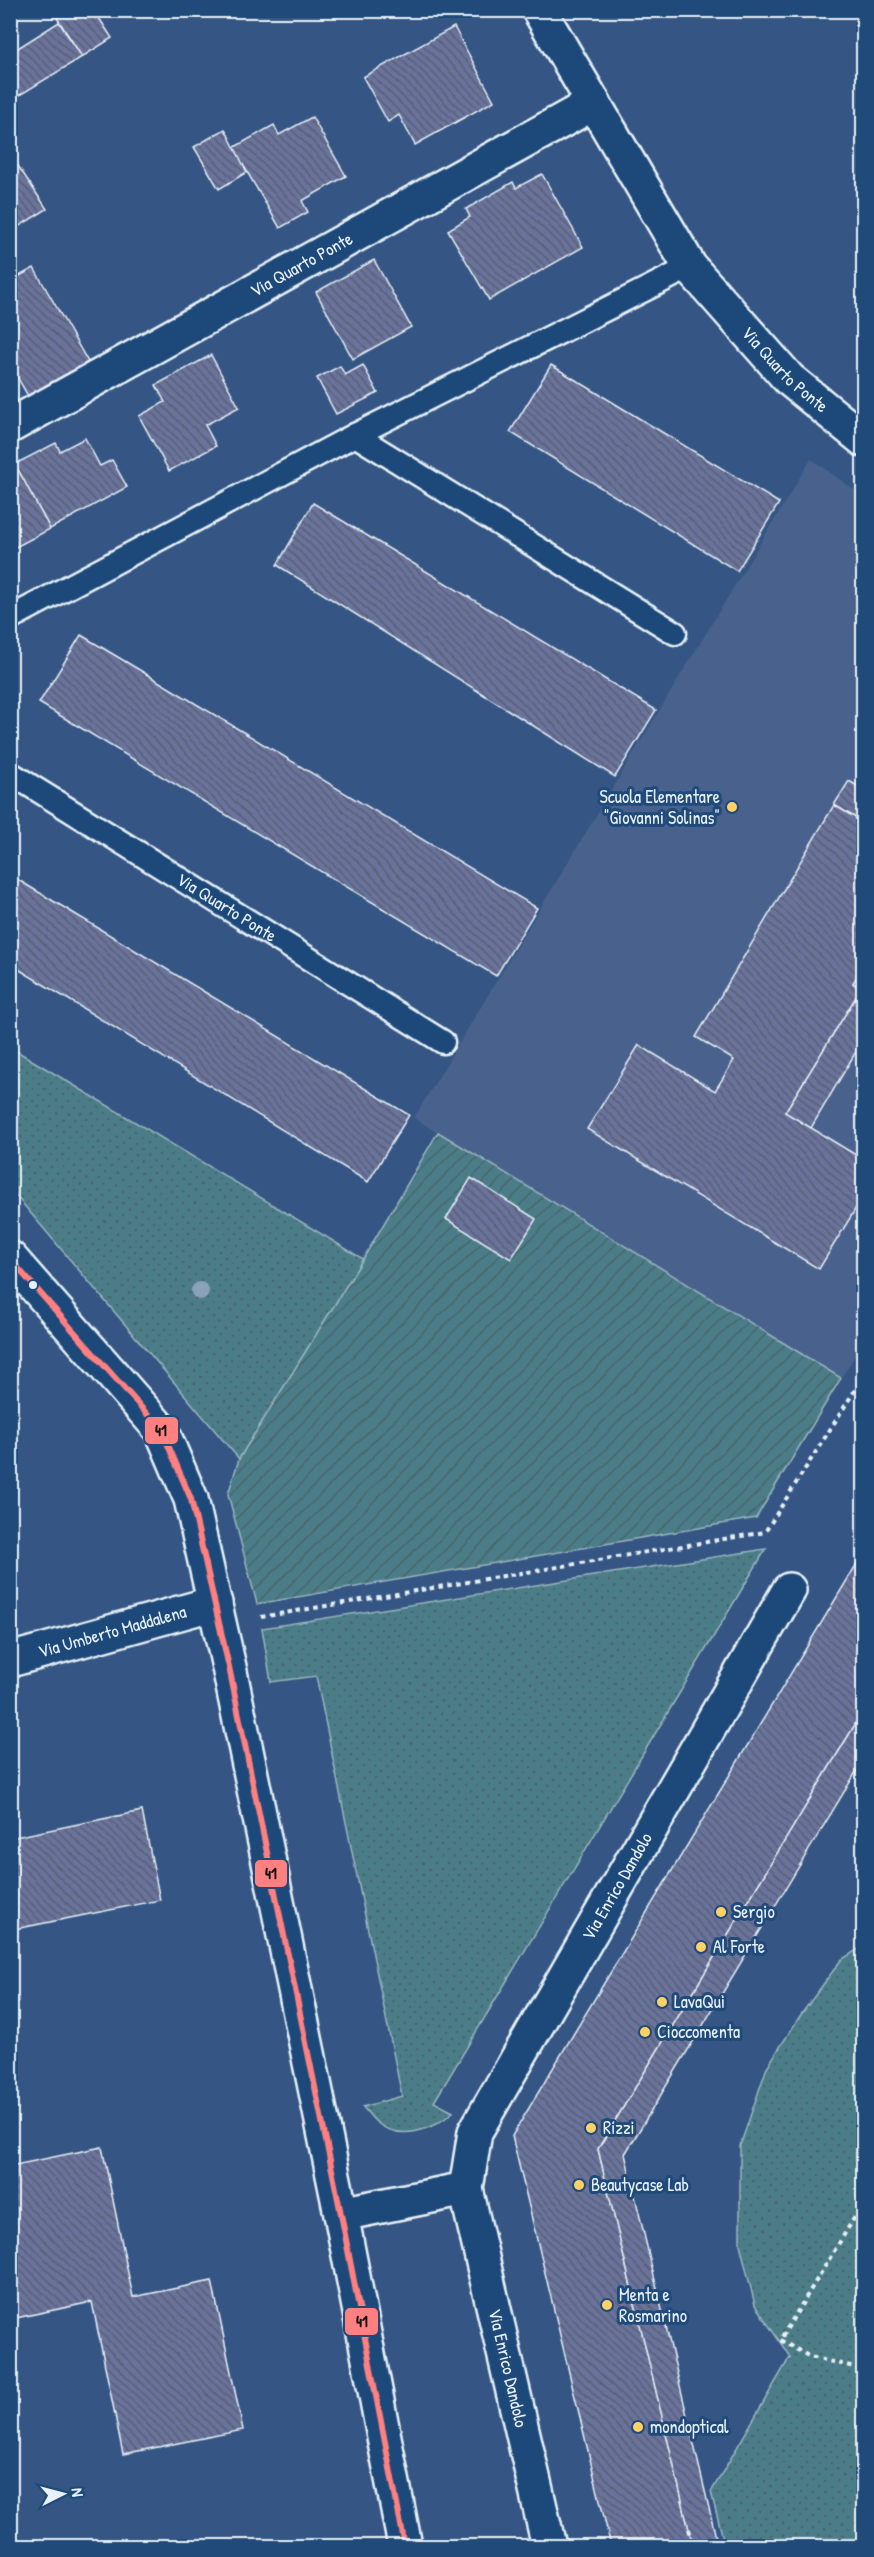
<svg xmlns="http://www.w3.org/2000/svg" width="874" height="2557" viewBox="0 0 874 2557" font-family="'Patrick Hand',sans-serif">
<style>
.built{fill:#48628d}
.grass{fill:url(#grass-dots);stroke:#9ab7c0;stroke-width:1.5}
.garden{fill:url(#garden-furrows);stroke:#9ab7c0;stroke-width:1.5}
.building{fill:url(#building-back-hatch);stroke:#e8f1f8;stroke-width:1.5}
.lines{fill:none;stroke-linecap:round;stroke-linejoin:round}
.service-casing{stroke:#e8f1f8;stroke-width:27}
.minor-casing{stroke:#e8f1f8;stroke-width:38}
.path{stroke:#e8f1f8;stroke-width:4;stroke-dasharray:4.5 4.5;stroke-linecap:butt}
.service{stroke:#1f4a7a;stroke-width:22}
.minor{stroke:#1f4a7a;stroke-width:33}
.bus-1-casing{stroke:#1f4a7a;stroke-width:10}
.bus-1{stroke:#ff8080;stroke-width:6}
.tree{fill:#8aa2ba}
.poi-dot{fill:#ffd166;stroke:#1f4a7a;stroke-width:2}
.bus-dot{fill:#e8f1f8;stroke:#1f4a7a;stroke-width:2}
.labels{text-anchor:middle;stroke-width:6;stroke-linejoin:round;paint-order:stroke}
.street-label{font-size:18px;fill:#e8f1f8;stroke:#1f4a7a}
.poi-label{font-size:18px;fill:#e8f1f8;stroke:#1f4a7a;text-anchor:start}
.line-badge{stroke:#1f4a7a;stroke-width:2}
.pale-badge-label{font-size:16px;text-anchor:middle;font-weight:bold;fill:#111}
</style>
<defs>
<pattern id="grass-dots" width="8" height="8" patternUnits="userSpaceOnUse" patternTransform="scale(1.5)"><rect width="8" height="8" fill="#4b7d88"/><path d="M2 2h.1M6 6h.1" fill="none" stroke="#49656c" stroke-width="1.8" stroke-linecap="round"/></pattern>
<pattern id="garden-furrows" width="10" height="10" patternUnits="userSpaceOnUse" patternTransform="scale(1.5)"><rect width="10" height="10" fill="#4b7d88"/><path d="M-1 1l2-2M0 10L10 0M9 11l2-2" fill="none" stroke="#49656c"/></pattern>
<pattern id="building-back-hatch" width="6" height="6" patternUnits="userSpaceOnUse" patternTransform="scale(1.5)"><rect width="6" height="6" fill="#69739c"/><path d="M-1 5l2 2M0 0l6 6M5-1l2 2" fill="none" stroke="#585e73"/></pattern>
</defs>
<rect width="100%" height="100%" fill="#355684"/>
<filter id="ink" filterUnits="userSpaceOnUse"><feTurbulence type="fractalNoise" baseFrequency=".0167" numOctaves="2"/><feDisplacementMap in="SourceGraphic" scale="12" xChannelSelector="R" yChannelSelector="G"/><feConvolveMatrix kernelMatrix="1 2 1 2 8 2 1 2 1" color-interpolation-filters="sRGB"/></filter>
<g filter="url(#ink)">
<path class="built" d="M811 459 863 496V1357L857 1353 841 1378 414 1118Z"/>
<g class="grass">
<path d="M10 1047 363 1259 239 1459 11 1190Z"/>
<path d="M766 1549 434 2102 453 2112C433 2130 399 2143 375 2121 371 2117 367 2112 363 2107L402 2096 316 1676 271 1682 262 1628Z"/>
<path d="M863 1946V2546H725L711 2492 790 2357 755 2305 740 2244V2146L767 2067 800 2016 841 1960Z"/>
</g>
<path class="garden" d="M438 1132 841 1378 756 1518 257 1604 228 1494 239 1459 363 1259Z"/>
<g class="building">
<path d="M52 10H94L112 38 82 57Z"/>
<path d="M59 22 82 57 10 101V53Z"/>
<path d="M454 27 494 101 415 145 399 115 388 122 363 77Z"/>
<path d="M312 117 346 176 302 201 308 212 280 228 233 148 274 125 279 135Z"/>
<path d="M225 129 247 172 219 189 194 147Z"/>
<path d="M10 154 47 209 10 232Z"/>
<path d="M542 174 583 247 489 300 448 230 470 217 466 209 513 182 516 188Z"/>
<path d="M374 260 411 327 353 359 316 292Z"/>
<path d="M34 268 88 362 28 396 10 364V281Z"/>
<path d="M211 355 239 407 205 425 216 446 169 471 139 416 165 402 156 385Z"/>
<path d="M363 365 378 393 336 414 317 378 340 366 345 375Z"/>
<path d="M551 365 779 503 737 571 510 432Z"/>
<path d="M85 438 100 466 112 460 127 487 50 529 15 464 56 443 60 451Z"/>
<path d="M15 464 50 529 10 550V466Z"/>
<path d="M313 503 656 710 615 777 277 565Z"/>
<path d="M81 635 537 908 496 976 39 703Z"/>
<path d="M849 781 864 790V823L834 805Z"/>
<path d="M834 805 864 823V965L853 983 861 989 785 1112 864 1160V1195L819 1269 587 1129 639 1045 715 1091 734 1060 696 1037Z"/>
<path d="M10 875 409 1115 368 1182 10 964Z"/>
<path d="M864 965V1038L811 1128 785 1112 861 989 853 983Z"/>
<path d="M471 1178 536 1219 511 1259 446 1219Z"/>
<path d="M864 1552V1710L598 2149 693 2545 611 2546 512 2136Z"/>
<path d="M864 1710V1759L625 2154 718 2546H693L598 2149Z"/>
<path d="M142 1811 160 1900 10 1930V1838Z"/>
<path d="M102 2147 133 2297 212 2281 243 2430 123 2454 92 2302 11 2319 10 2166Z"/>
</g>
<g class="lines">
<g class="service-casing">
<g id="service">
<path d="M355 435 675 633"/>
<path d="M10 618 355 435 690 267"/>
<path id="s1" d="M10 773 443 1042"/>
</g>
</g>
<g class="minor-casing">
<g id="minor">
<path id="s2" d="M539 10 690 267 789 379 864 440"/>
<path id="s3" d="M10 426 594 103"/>
<path d="M10 1258 162 1431 191 1499 229 1667 341 2214 405 2546"/>
<path id="s4" d="M10 1660 215 1603"/>
<path d="M341 2214 466 2189"/>
<path id="s5" d="M549 2546 466 2189 475 2132 789 1590"/>
</g>
</g>
<g class="path">
<path d="M261 1617 765 1532 864 1376"/>
<path d="M864 2202 780 2340 810 2357 864 2369"/>
<path d="M689 2529 693 2546"/>
</g>
<use href="#service" class="service"/>
<use href="#minor" class="minor"/>
<g class="bus-1-casing">
<path id="bus-1" d="M10 1259 162 1431 191 1499 229 1667 341 2214 405 2546"/>
</g>
<use href="#bus-1" class="bus-1"/>
</g>
<circle class="tree" cx="200" cy="1291" r="9"/>
</g>
<g class="poi-dot">
<circle cx="732" cy="807" r="6"/>
<circle cx="721" cy="1912" r="6"/>
<circle cx="701" cy="1947" r="6"/>
<circle cx="662" cy="2002" r="6"/>
<circle cx="645" cy="2032" r="6"/>
<circle cx="591" cy="2128" r="6"/>
<circle cx="579" cy="2185" r="6"/>
<circle cx="607" cy="2305" r="6"/>
<circle cx="638" cy="2427" r="6"/>
</g>
<circle class="bus-dot" cx="33" cy="1285" r="5"/>
<g class="labels">
<g class="street-label">
<text dy="6" stroke="none"><textPath href="#s3" startOffset="333">Via Quarto Ponte</textPath></text>
<text dy="6" stroke="none"><textPath href="#s2" startOffset="438">Via Quarto Ponte</textPath></text>
<text dy="6" stroke="none"><textPath href="#s1" startOffset="255">Via Quarto Ponte</textPath></text>
<text dy="6" stroke="none"><textPath href="#s4" startOffset="106">Via Umberto Maddalena</textPath></text>
<text dy="6" stroke="none"><textPath href="#s5" startOffset="708">Via Enrico Dandolo</textPath></text>
<text transform="translate(508 2368) rotate(77)" y="6">Via Enrico Dandolo</text>
</g>
<g class="poi-label">
<text x="720" y="803" text-anchor="end">Scuola Elementare<tspan x="720" dy="21">"Giovanni Solinas"</tspan></text>
<text x="733" y="1918">Sergio</text>
<text x="713" y="1953">Al Forte</text>
<text x="674" y="2008">LavaQui</text>
<text x="657" y="2038">Cioccomenta</text>
<text x="603" y="2134">Rizzi</text>
<text x="591" y="2191">Beautycase Lab</text>
<text x="619" y="2301">Menta e<tspan x="619" dy="21">Rosmarino</tspan></text>
<text x="650" y="2433">mondoptical</text>
</g>
</g>
<g class="line-badge">
<rect x="144" y="1416" width="35" height="29" rx="6" fill="#ff8080"/>
<rect x="254" y="1859" width="34" height="29" rx="6" fill="#ff8080"/>
<rect x="344" y="2307" width="35" height="29" rx="6" fill="#ff8080"/>
</g>
<g class="pale-badge-label">
<text x="161" y="1436">41</text>
<text x="271" y="1879">41</text>
<text x="362" y="2327">41</text>
</g>
<rect width="874" height="2557" fill="none" stroke="#1f4a7a" stroke-width="36"/>
<rect x="18" y="18" width="838" height="2521" fill="none" stroke="#e8f1f8" stroke-width="2" filter="url(#ink)"/>
<g transform="translate(63 2494) rotate(84)" stroke="#1f4a7a" stroke-width="4.5" paint-order="stroke">
<path d="M0-4.5L10 22L0 15L-10 22Z" fill="#e8f1f8"/>
<text y="-9" font-size="16" font-weight="bold" text-anchor="middle" fill="#e8f1f8">N</text>
</g>
</svg>
